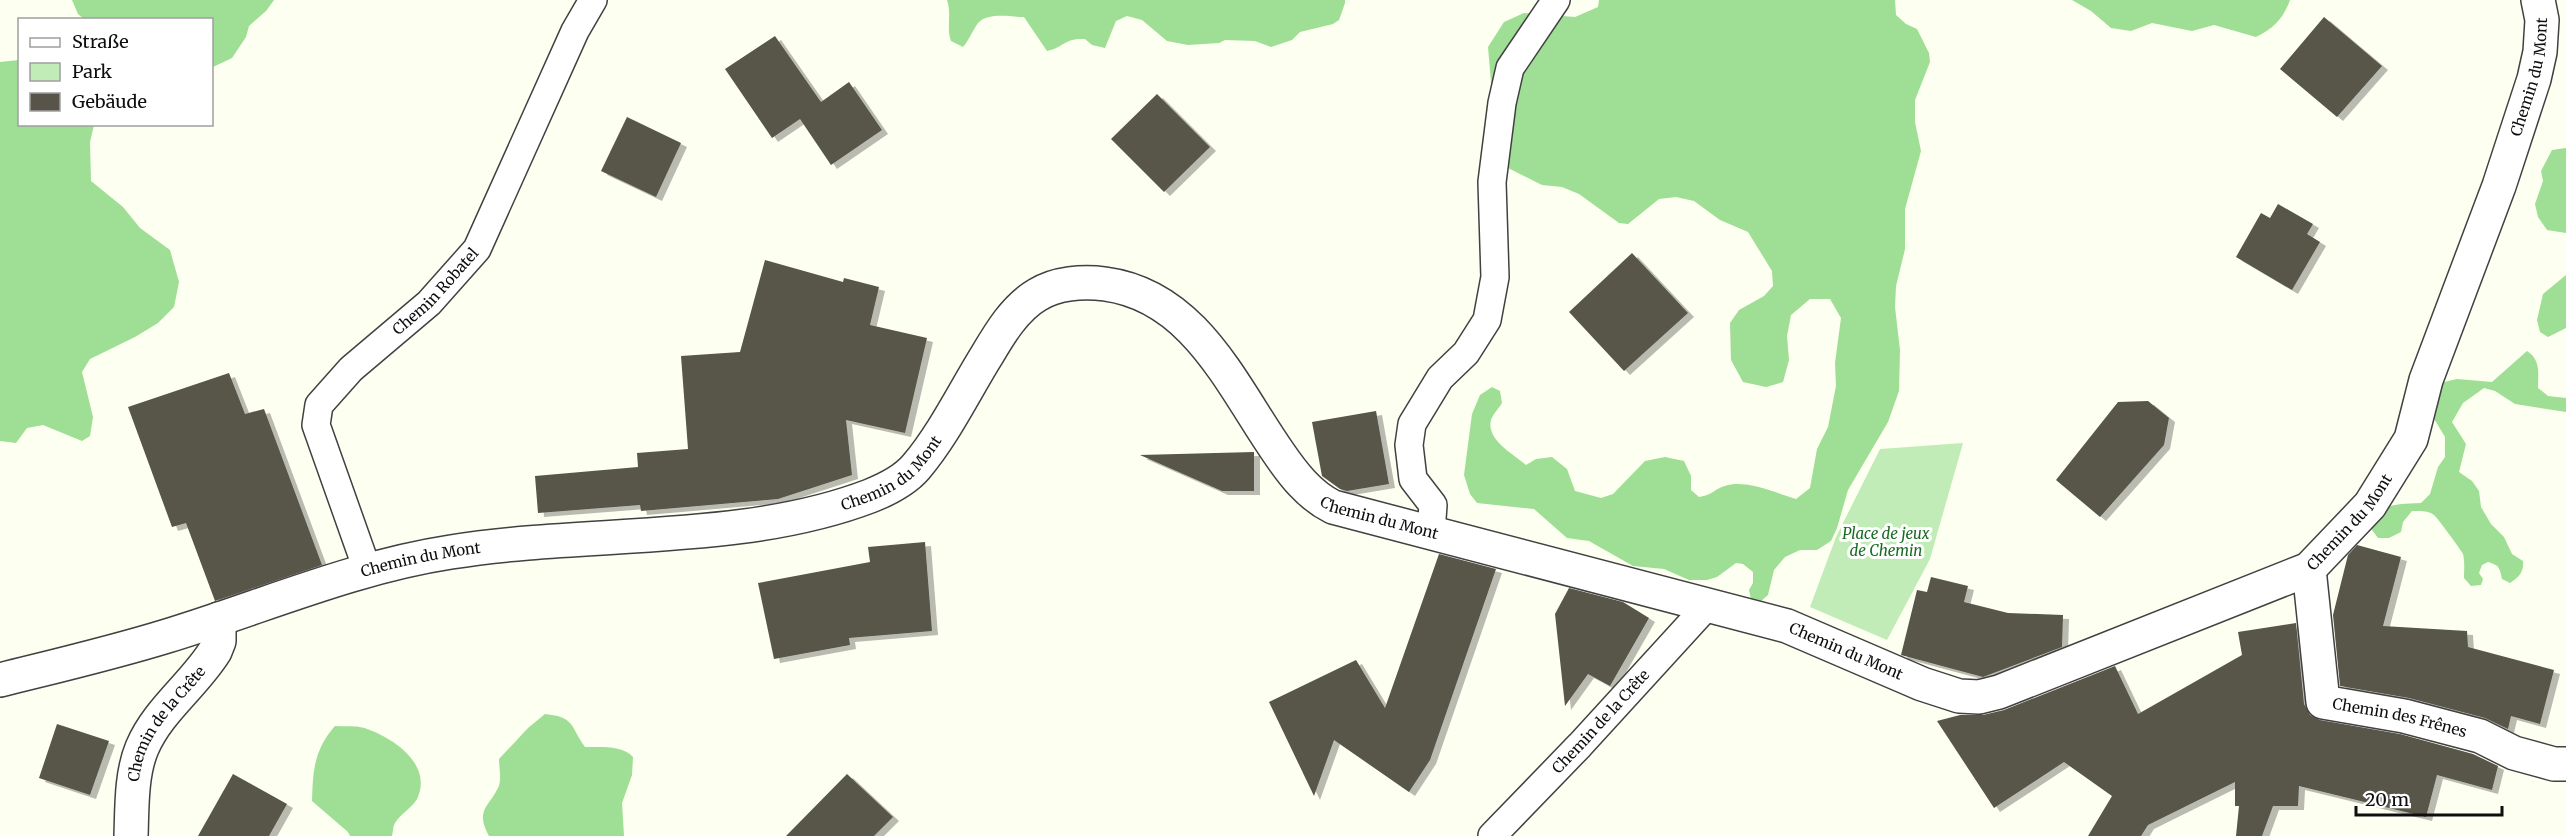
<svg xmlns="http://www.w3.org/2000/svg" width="2566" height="836" viewBox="0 0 2566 836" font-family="Merriweather,serif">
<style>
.green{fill:#c2ecb7}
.forest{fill:#9fde95}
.building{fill:#58544a;filter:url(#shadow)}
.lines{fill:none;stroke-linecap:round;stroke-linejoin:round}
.lane-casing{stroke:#414141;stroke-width:30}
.street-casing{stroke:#414141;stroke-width:36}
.lane{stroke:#fff;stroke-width:27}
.street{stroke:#fff;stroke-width:33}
.labels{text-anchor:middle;stroke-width:6;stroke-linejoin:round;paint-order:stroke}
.street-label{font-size:15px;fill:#0e0e0e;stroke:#fff}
.park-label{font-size:15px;font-style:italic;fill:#1a6b22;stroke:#fff}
</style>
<defs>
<filter id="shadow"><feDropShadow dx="6" dy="4" stdDeviation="0" flood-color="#0004"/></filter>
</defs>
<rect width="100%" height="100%" fill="#fdfff0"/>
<path class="green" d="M1963 443 1930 559 1887 640 1810 607 1836 537 1880 449Z"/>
<g class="forest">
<path d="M72 0H274L266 11 249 26 246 37 232 58 213 67 212 20 84 19 78 14Z"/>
<path d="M947 0H1345V3L1339 20 1333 24 1300 32 1292 40 1271 47 1255 41 1225 40 1219 43 1188 45 1167 41 1142 20 1127 16 1116 21 1105 48 1092 45 1085 39C1064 38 1065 47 1047 51L1024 17C1010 17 989 12 978 23 974 28 969 40 963 47L951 41C946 27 952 15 947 0Z"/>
<path d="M1599 0H1895L1896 15 1906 24 1917 29 1929 53 1930 62 1915 100V122L1921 151 1905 209V249L1896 286 1895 307 1900 350 1899 391 1888 422 1848 490 1837 528 1831 541 1817 550H1800L1785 557 1774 570 1768 595 1760 602 1751 599 1749 590 1753 583V572L1743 564 1736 563 1717 577 1707 580H1689L1664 569 1633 566 1589 541 1567 538 1534 509 1477 503 1470 494 1464 475 1472 414 1480 395 1492 387 1500 391 1502 403C1499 408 1493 414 1491 420 1486 440 1513 454 1526 465L1536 459 1552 457 1567 469 1575 491 1601 498 1613 494 1645 461 1665 457 1684 461 1691 476V490L1699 497C1713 495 1714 489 1725 486 1745 479 1776 493 1796 499L1810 488 1817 449 1828 427 1836 386 1835 363 1841 318 1830 299H1810L1791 315 1787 336 1789 360 1783 382 1766 387 1743 382 1731 360 1730 323 1739 310 1764 296 1773 286 1772 271 1748 232 1720 220 1694 201 1676 197 1659 199 1628 224 1619 223 1579 194 1562 187 1542 185 1498 163 1488 47 1504 22 1524 13 1575 17 1598 7Z"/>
<path d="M2072 0H2290C2283 19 2274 28 2256 37L2214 25 2192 31 2152 23 2131 31 2111 28 2091 11Z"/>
<path d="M19 60 20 124 94 125 90 142 91 181 123 207 140 228 170 250 179 282 174 307 158 323 135 337 90 359 82 372 93 417 90 436 82 441 43 425 27 428 16 443 0 441V62Z"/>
<path d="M2566 148V233L2547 230 2538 217 2535 204 2543 181 2541 171 2552 150Z"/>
<path d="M2566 275V328L2548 337 2540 332 2537 320 2543 294Z"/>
<path d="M2527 351C2541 360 2538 373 2538 388L2548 396 2566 398V412L2515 404 2495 391 2484 388 2463 403 2452 422 2466 444 2459 472 2472 481 2479 491 2481 507 2491 524 2504 537 2512 554 2523 561C2524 572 2519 577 2510 583L2502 579C2500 568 2499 565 2488 562L2482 565 2479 573 2483 579 2481 585 2471 586 2464 578C2464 571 2465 562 2463 554 2462 551 2438 519 2435 516 2429 510 2420 511 2412 511L2403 522 2401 532 2389 538H2378L2372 530C2375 502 2399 504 2421 503L2430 494 2438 467 2445 457V437L2433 417 2440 383 2457 379 2492 382Z"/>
<path d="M545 714C575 717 570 726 585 747 600 747 623 745 633 757L632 775 622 803 624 836H489C475 810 488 808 498 788 502 781 499 767 499 759L528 728Z"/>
<path d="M335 726C345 727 358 725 367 729 395 739 433 765 417 799 411 809 401 813 395 823 393 826 393 832 392 836H350L348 832 312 801C313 770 314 750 335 726Z"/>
</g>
<g class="building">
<path d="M2324 17 2382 66 2337 117 2280 69Z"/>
<path d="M775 36 821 102 849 82 882 130 831 165 800 119 772 138 725 69Z"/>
<path d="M1157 94 1210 147 1164 192 1111 139Z"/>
<path d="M627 117 681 143 656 197 601 171Z"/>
<path d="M2278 204 2313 224 2307 234 2320 242 2292 290 2236 257 2261 213 2270 218Z"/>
<path d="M1632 253 1688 313 1624 371 1569 312Z"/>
<path d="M765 260 843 282 844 278 879 287 870 325 927 338 905 433 846 420 852 475 778 499 641 511 640 505 538 513 535 476 638 467 637 453 688 449 681 356 740 352Z"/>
<path d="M229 373 245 414 264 409 322 565 215 601 186 523 172 527 128 407Z"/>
<path d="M2148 401 2169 418 2164 445 2100 517 2056 480 2118 402Z"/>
<path d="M1376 411 1389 484 1347 491 1340 489 1322 476 1312 422Z"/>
<path d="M1254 452V491H1222L1140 455Z"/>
<path d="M925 542 932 631 849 638 850 645 774 659 758 583 870 562 868 547Z"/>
<path d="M2357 545 2401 557 2383 626 2467 631 2468 647 2554 670 2540 724 2511 716 2508 729 2485 718 2409 698 2340 686 2333 615 2348 555Z"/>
<path d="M1439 554 1496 569 1430 760 1409 792 1334 740 1314 796 1269 702 1356 660 1385 708Z"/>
<path d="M1931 577 1968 586 1964 602 2008 613 2063 615 2062 647 1983 677 1901 655 1917 590 1927 592Z"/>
<path d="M1569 588 1623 602 1649 618 1610 686 1588 674 1565 706 1555 614Z"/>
<path d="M2296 623 2304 704 2310 715 2320 720 2400 734 2473 754 2498 766 2492 790 2437 775 2426 817 2299 786 2298 806H2273L2262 836H2236L2239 806H2235V782L2148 825 2141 836H2088L2112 796 2064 762 1994 808 1937 721 1960 715H1983L2004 710 2115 666 2138 714 2242 655 2238 632Z"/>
<path d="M57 724 109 741 90 795 39 778Z"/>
<path d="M233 774 287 804 269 836H198Z"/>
<path d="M847 774 893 817 874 836H786Z"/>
</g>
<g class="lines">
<g class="lane-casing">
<g id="lane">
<path d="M1431 532 1433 505 1413 479 1409 445 1412 424 1440 378 1466 353 1487 320 1495 277 1492 182 1502 103 1510 68 1556 0"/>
<path id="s1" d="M367 569 316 425 319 405 351 369 429 303 477 249 575 31 593 0"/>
<path id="s2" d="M1492 836 1580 745 1708 605"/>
</g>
</g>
<g class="street-casing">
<g id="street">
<path id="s3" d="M2309 569 2323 702 2404 716 2480 736 2514 753 2554 764H2566"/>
<path id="s4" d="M0 680C56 666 112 653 167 636 262 607 353 567 451 552 586 530 742 545 870 496 885 490 905 480 916 467 944 434 964 392 987 355 1000 333 1015 308 1037 295 1056 283 1083 281 1105 284 1195 296 1232 386 1278 452 1293 474 1309 495 1333 507L1787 626 1922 684 1959 696 1979 697 1999 692 2309 569 2370 505 2411 439 2426 380 2499 186 2534 79 2540 52 2542 20 2538 0"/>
<path id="s5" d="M131 836C132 808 131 774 142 748 158 710 194 685 215 651L219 641V619"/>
</g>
</g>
<use href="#lane" class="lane"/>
<use href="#street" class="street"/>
</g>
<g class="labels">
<g class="street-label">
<text dy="5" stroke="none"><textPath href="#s4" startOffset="3136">Chemin du Mont</textPath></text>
<text dy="5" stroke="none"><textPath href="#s1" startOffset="336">Chemin Robatel</textPath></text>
<text dy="5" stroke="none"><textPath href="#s4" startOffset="924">Chemin du Mont</textPath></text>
<text dy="5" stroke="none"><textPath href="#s4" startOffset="1606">Chemin du Mont</textPath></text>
<text dy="5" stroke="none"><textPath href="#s4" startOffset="2650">Chemin du Mont</textPath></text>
<text dy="5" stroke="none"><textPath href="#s4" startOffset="438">Chemin du Mont</textPath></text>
<text dy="5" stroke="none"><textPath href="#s4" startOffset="2092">Chemin du Mont</textPath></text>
<text dy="5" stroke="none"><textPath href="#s3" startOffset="212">Chemin des Frênes</textPath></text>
<text dy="5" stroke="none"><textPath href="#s2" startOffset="158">Chemin de la Crête</textPath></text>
<text dy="5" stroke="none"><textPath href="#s5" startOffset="122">Chemin de la Crête</textPath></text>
</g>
<g class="park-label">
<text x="1886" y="539">Place de jeux<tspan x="1886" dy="17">de Chemin</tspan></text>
</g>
</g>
<rect x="18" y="18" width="195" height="108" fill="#ffffff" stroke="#9f9f9f" stroke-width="1.5"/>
<rect x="30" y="38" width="30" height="9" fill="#ffffff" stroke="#9f9f9f" stroke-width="1.5"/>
<text x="72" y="48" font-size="18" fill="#0e0e0e">Straße</text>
<rect x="30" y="63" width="30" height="18" fill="#c2ecb7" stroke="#9f9f9f" stroke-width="1.5"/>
<text x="72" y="78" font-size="18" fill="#0e0e0e">Park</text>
<rect x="30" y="93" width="30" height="18" fill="#58544a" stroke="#9f9f9f" stroke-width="1.5"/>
<text x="72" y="108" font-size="18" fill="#0e0e0e">Gebäude</text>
<path d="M2356 806v9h146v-9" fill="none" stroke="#0e0e0e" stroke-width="3"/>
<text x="2365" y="806" font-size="18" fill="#0e0e0e" stroke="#ffffff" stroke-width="4.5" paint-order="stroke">20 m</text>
</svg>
